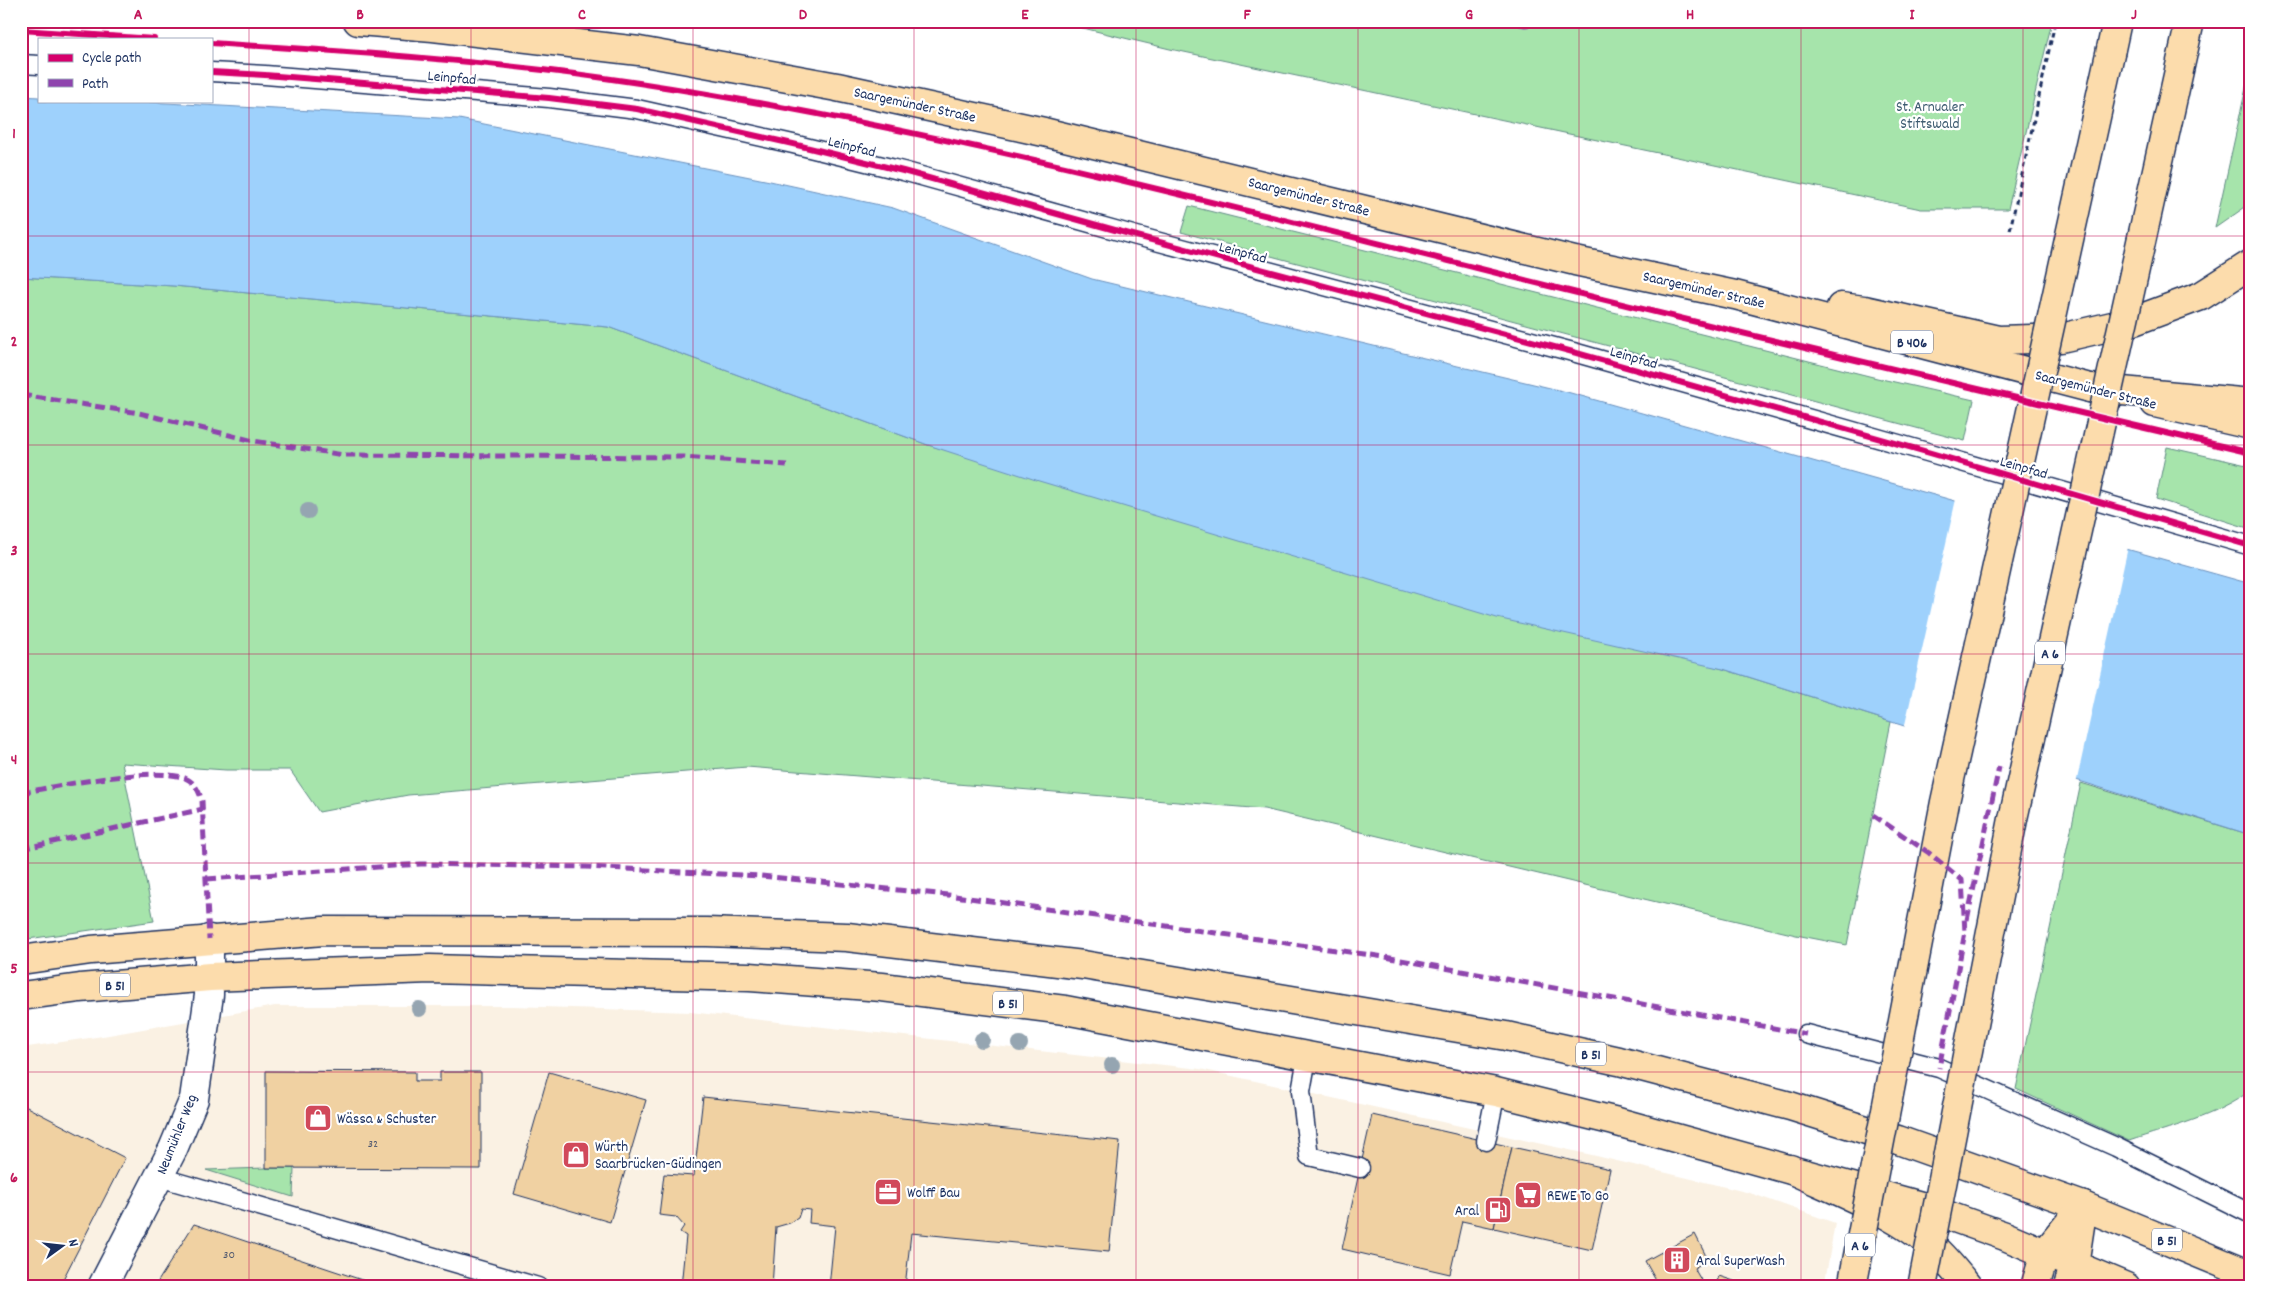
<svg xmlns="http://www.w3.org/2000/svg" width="2272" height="1308" viewBox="0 0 2272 1308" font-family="Dekko,sans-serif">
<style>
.built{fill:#faf1e3}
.green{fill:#a6e4ab;stroke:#608a84}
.water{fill:#9ed1fc;stroke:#6a90bd}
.pier{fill:#fff}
.building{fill:#f0d1a2;stroke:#1b2f5e}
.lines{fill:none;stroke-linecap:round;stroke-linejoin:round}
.lane-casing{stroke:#1b2f5e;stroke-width:21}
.street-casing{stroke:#1b2f5e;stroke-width:31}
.primary-casing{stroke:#1b2f5e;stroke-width:31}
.highway-casing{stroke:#1b2f5e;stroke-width:31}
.path{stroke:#1b2f5e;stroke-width:3;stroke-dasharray:5 4;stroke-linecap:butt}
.lane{stroke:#fff;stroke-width:18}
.street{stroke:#fff;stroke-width:28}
.primary{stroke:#fcdcac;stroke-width:28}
.highway{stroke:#fcdcac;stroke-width:28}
.highway-bridge-casing{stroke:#1b2f5e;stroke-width:31;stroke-linecap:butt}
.highway-bridge{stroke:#fcdcac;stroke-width:28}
.quiet{stroke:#8e44ad;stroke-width:5;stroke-dasharray:10 5;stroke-linecap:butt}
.cycleway-casing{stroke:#fff;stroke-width:9}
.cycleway{stroke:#d6006c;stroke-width:6}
.tree{fill:#95a5b1}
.grid{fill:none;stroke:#c2185b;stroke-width:1;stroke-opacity:0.55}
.labels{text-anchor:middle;stroke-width:4.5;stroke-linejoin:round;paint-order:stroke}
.number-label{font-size:12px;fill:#50586f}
.shield{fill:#fff;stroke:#5f6d8e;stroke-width:1}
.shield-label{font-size:14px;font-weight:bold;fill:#1b2f5e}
.street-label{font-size:15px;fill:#1b2f5e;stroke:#fff}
.park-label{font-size:15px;fill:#3e5c71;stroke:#fff}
.poi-label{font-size:15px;fill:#1b2f5e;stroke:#fff;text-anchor:start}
.neatline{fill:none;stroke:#c2185b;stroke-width:2}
.grid-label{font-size:16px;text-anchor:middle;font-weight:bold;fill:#c2185b}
</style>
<rect width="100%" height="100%" fill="#fff"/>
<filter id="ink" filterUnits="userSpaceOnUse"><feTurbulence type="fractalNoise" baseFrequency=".02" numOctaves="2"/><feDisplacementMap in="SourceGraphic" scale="10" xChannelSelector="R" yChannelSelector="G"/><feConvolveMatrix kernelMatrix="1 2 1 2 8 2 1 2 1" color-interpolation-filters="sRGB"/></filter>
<g filter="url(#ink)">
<path class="built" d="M275 1006H513L690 1012 1200 1069 1592 1155 1750 1193 1835 1223 1824 1287H21V1048L103 1036Z"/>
<g class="green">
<path d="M1054 21H2052L2008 209H1921L1170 49Z"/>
<path d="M2251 65V203L2215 228Z"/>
<path d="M1189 206 1877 378 1974 400 1965 441 1181 232Z"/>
<path d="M21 277 174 286 608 327 928 445 1723 669 1891 722 1847 945 1796 935 1264 809 747 767 408 795 319 812 290 770H226L122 763 154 921 21 940Z"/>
<path d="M2167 447 2251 466V529L2156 499Z"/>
<path d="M2081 783 2251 835V1090C2216 1117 2170 1127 2129 1141L2016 1089Z"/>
<path d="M266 1168H294L293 1197 206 1170Z"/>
</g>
<path class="water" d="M21 96 39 97V101H129L459 119 770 181 893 208 1092 279 1567 392 2251 584V835L1723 669 1497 618 1039 481 928 445 608 327 174 286 21 277Z"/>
<path class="pier" d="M1956 499 2128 547 2076 784 1904 729Z"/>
<g class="building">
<path d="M266 1071 415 1072V1081H440V1072H481V1169L266 1168Z"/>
<path d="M549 1072 646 1100 610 1222 514 1194Z"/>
<path d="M703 1097 1120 1141 1109 1252 911 1233 905 1287H829L835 1226 809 1223 810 1210 801 1209 798 1218 790 1223 776 1227 772 1287H681L686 1236 680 1232 684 1226 676 1217 659 1215 664 1174 694 1176Z"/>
<path d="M21 1104 125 1158 59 1287H31L21 1282Z"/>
<path d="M1372 1115 1512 1147 1494 1228 1462 1221 1450 1274 1342 1249Z"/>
<path d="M1512 1147 1610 1169 1592 1250 1494 1228Z"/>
<path d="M194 1224 383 1287H163L157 1283Z"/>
<path d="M1695 1234 1708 1260 1694 1268 1705 1287H1673L1670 1281 1659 1286 1645 1261Z"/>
<path d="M1719 1276 1734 1281 1732 1287H1715Z"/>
</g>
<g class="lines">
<g class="lane-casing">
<g id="lane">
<path d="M21 64 39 65"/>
<path d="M211 72 265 75 549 98 637 109 793 144 903 171 1133 235 1573 352 1927 452 2251 546"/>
<path d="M1806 1034 1939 1068 2116 1147 2251 1214"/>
<path d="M1307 1058 1301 1091 1309 1156 1360 1168"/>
<path d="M1486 1141 1496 1092"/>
<path d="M159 1177 538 1287"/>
</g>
</g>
<g class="street-casing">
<path id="street" d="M102 1287 173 1149 194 1099 209 995V939"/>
</g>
<g class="primary-casing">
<g id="primary">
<path d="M358 21 433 27 639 51 837 87 1044 132 1575 261 1735 295 2113 394"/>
<path d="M1841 307 1864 310 1998 340 2061 338 2134 321 2201 296 2251 264"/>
<path d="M2155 403 2251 425"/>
<path d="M21 960 91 950 323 931 707 932 847 937 1083 965 1506 1036 1619 1061 1790 1106 1898 1140 2083 1206 2251 1275"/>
<path d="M21 996 80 988 210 977 430 969 750 977 882 987 1065 1010 1496 1092 1614 1121 1921 1206 2005 1236 2126 1287"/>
<path d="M2074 1265 2083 1206"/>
</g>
</g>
<g class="highway-casing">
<g id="highway">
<path d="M2111 49 2117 21"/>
<path d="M2090 388 2251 403"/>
<path d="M1790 1169C1832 1189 1883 1208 1920 1236 1938 1250 1954 1269 1968 1287"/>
<path d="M2035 1287 2045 1253 2083 1206"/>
<path d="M2068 1287 2074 1265"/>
</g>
</g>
<path class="path" d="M2010 230 2054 27"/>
<use href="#lane" class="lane"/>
<use href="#street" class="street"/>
<use href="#primary" class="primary"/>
<use href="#highway" class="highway"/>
<g class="highway-bridge-casing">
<g id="highway-bridge">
<path d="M1852 1287 1945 802 2111 49"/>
<path d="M1922 1287 2013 819 2190 21"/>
</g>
</g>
<use href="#highway-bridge" class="highway-bridge"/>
<g class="quiet">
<path d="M1505 21 1525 25 1567 21"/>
<path d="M21 395 139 413 254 441 344 455 685 457 787 465"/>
<path d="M21 793C57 786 152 766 185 778 195 782 199 791 202 801L209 939"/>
<path d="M1873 815 1929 853 1962 880 1965 932 1939 1068"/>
<path d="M21 849 203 809"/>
<path d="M207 879 421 864 586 867 761 876 948 895 1385 957 1806 1034"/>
<path d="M1967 920 1999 767"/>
</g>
<g class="cycleway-casing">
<g id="cycleway">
<path d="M21 30 154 39"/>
<path d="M211 43C354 52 497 61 639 83 922 126 1199 199 1477 268 1734 333 1993 392 2251 453"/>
<path d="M211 72 265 75 549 98 637 109 793 144 903 171 1133 235 1573 352 1927 452 2251 546"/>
</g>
</g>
<use href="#cycleway" class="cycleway"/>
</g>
<g class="tree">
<circle cx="308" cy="511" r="8"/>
<circle cx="419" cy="1009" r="8"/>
<circle cx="982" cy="1040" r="8"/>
<circle cx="1020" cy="1044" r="8"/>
<circle cx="1112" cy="1065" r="8"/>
</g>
</g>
<path class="grid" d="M249 21V1287M471 21V1287M693 21V1287M914 21V1287M1136 21V1287M1358 21V1287M1579 21V1287M1801 21V1287M2023 21V1287M21 236H2251M21 445H2251M21 654H2251M21 863H2251M21 1072H2251"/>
<defs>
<g id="shop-square" transform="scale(1.4375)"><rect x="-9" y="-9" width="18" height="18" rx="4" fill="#d1495b" stroke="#fff"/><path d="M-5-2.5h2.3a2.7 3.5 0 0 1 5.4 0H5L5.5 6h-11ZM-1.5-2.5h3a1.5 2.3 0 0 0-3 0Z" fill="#fff"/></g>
<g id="office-square" transform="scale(1.4375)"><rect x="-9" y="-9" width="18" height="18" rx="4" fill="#d1495b" stroke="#fff"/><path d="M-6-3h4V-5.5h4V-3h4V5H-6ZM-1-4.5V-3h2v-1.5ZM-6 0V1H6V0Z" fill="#fff"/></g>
<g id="supermarket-square" transform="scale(1.4375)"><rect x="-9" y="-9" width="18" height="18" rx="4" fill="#d1495b" stroke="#fff"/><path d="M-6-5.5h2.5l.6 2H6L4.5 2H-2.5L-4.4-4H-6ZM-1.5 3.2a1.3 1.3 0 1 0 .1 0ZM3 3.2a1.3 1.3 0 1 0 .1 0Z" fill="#fff"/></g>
<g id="fuel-square" transform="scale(1.4375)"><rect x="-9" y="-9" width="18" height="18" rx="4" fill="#d1495b" stroke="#fff"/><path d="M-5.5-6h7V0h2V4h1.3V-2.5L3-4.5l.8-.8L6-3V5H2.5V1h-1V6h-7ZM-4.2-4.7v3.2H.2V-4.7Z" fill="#fff"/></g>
<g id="building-square" transform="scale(1.4375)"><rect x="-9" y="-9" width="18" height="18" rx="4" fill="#d1495b" stroke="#fff"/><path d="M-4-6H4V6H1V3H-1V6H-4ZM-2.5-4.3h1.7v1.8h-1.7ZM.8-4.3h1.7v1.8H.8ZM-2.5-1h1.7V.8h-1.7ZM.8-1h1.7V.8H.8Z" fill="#fff"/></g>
</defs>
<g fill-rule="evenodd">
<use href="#shop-square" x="318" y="1118"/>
<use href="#shop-square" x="576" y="1155"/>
<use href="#office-square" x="888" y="1192"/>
<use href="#supermarket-square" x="1528" y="1195"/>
<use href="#fuel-square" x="1498" y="1210"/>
<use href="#building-square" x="1677" y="1260"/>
</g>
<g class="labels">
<g class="number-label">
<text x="373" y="1147">32</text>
<text x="229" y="1258">30</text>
</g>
<g class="shield">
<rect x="1891" y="330.5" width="42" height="23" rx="4"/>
<rect x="2035" y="641.5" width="30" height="23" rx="4"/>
<rect x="100" y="973.5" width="30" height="23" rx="4"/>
<rect x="993" y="991.5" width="30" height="23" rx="4"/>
<rect x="1576" y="1042.5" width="30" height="23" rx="4"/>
<rect x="2152" y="1228.5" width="30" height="23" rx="4"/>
<rect x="1845" y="1233.5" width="30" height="23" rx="4"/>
</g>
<g class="shield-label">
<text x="1912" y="347">B 406</text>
<text x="2050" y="658">A 6</text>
<text x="115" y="990">B 51</text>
<text x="1008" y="1008">B 51</text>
<text x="1591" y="1059">B 51</text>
<text x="2167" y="1245">B 51</text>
<text x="1860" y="1250">A 6</text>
</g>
<g class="street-label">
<text transform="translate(452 77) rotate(5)" y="5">Leinpfad</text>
<text transform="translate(915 104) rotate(12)" y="5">Saargemünder Straße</text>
<text transform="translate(852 146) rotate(14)" y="5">Leinpfad</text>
<text transform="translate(1309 196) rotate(14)" y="5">Saargemünder Straße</text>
<text transform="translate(1243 252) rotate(15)" y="5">Leinpfad</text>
<text transform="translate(1704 289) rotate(13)" y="5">Saargemünder Straße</text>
<text transform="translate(1634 357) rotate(16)" y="5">Leinpfad</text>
<text transform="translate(2096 389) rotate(14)" y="5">Saargemünder Straße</text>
<text transform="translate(2024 467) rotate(16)" y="5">Leinpfad</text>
<text transform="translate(176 1134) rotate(-68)" y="5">Neumühler Weg</text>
</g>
<g class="park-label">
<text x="1930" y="111">St. Arnualer<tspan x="1930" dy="17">Stiftswald</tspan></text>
</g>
<g class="poi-label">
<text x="337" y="1123">Wässa &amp; Schuster</text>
<text x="595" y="1151">Würth<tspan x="595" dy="17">Saarbrücken-Güdingen</tspan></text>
<text x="907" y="1197">Wolff Bau</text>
<text x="1547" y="1200">REWE To Go</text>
<text x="1479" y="1215" text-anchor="end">Aral</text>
<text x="1696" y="1265">Aral SuperWash</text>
</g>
</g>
<rect width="2272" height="1308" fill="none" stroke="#fff" stroke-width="55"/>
<rect x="38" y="38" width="175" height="65" fill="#ffffff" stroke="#a4acbf"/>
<rect x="48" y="54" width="25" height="8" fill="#d6006c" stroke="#a4acbf"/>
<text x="82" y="62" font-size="15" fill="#1b2f5e">Cycle path</text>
<rect x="48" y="79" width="25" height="8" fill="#8e44ad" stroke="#a4acbf"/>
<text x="82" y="88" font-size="15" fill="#1b2f5e">Path</text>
<g transform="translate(62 1246) rotate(75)" stroke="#ffffff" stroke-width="4" paint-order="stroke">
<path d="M0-4L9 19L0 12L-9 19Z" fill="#1b2f5e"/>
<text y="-8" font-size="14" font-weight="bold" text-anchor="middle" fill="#1b2f5e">N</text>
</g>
<rect x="28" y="28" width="2216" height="1252" class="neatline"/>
<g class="grid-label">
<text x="138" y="19">A</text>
<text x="360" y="19">B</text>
<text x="582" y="19">C</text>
<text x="803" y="19">D</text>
<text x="1025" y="19">E</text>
<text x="1247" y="19">F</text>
<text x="1469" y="19">G</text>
<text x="1690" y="19">H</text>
<text x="1912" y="19">I</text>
<text x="2134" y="19">J</text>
<text x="14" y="138">1</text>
<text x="14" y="346">2</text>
<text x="14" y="555">3</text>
<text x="14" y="764">4</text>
<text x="14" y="973">5</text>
<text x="14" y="1182">6</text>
</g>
</svg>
